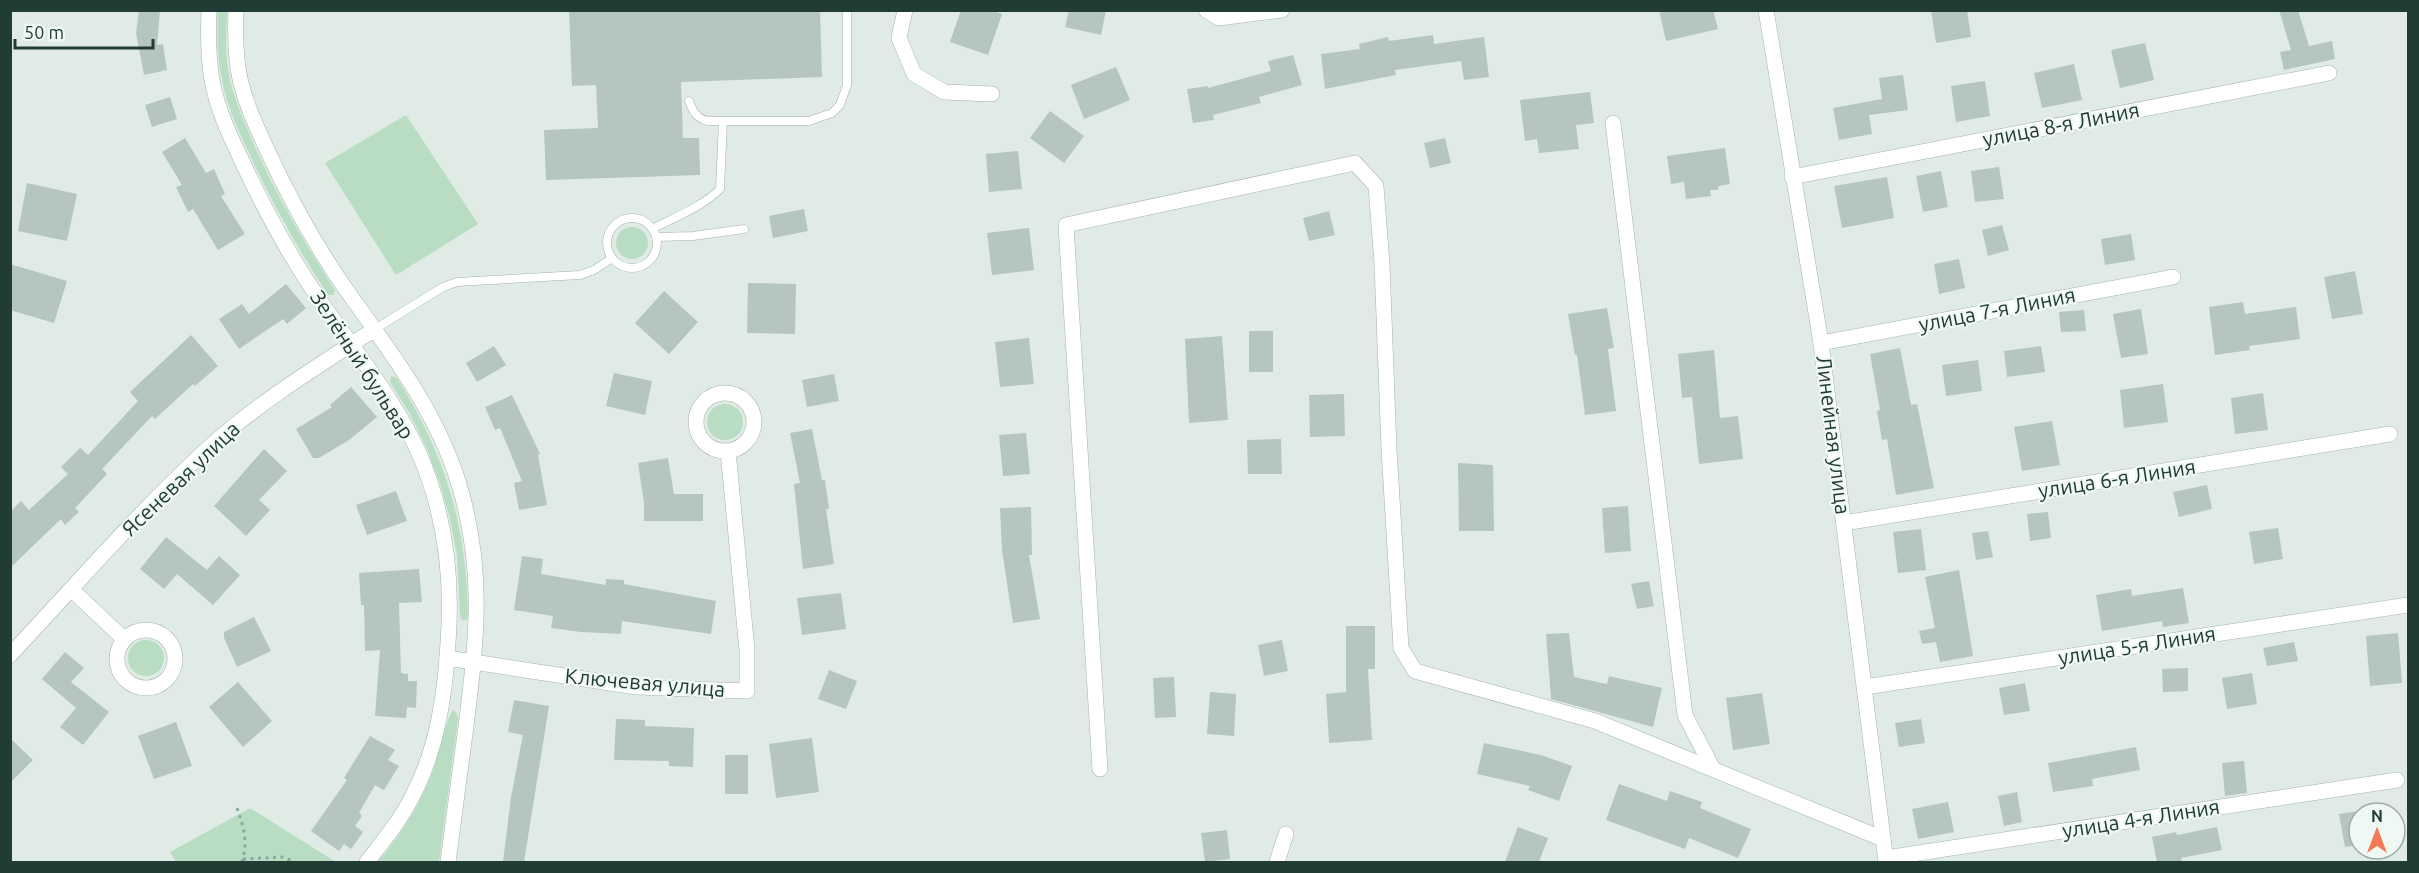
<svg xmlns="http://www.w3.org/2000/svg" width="2419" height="873" viewBox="0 0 2419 873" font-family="Ubuntu,sans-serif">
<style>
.green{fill:#b8ddc2}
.building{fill:#b5c6bf}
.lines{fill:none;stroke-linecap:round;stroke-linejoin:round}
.lane-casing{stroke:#a3b3ad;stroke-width:9}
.street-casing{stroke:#a3b3ad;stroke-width:16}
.path{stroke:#80afa0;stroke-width:3;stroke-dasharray:3 4.5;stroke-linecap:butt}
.lane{stroke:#fff;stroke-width:8}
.street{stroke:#fff;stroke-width:15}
.labels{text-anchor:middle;stroke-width:4.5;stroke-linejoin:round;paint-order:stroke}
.street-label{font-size:21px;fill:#203c34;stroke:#f0f8f4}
</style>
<rect width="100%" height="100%" fill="#e0ebe6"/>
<g class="green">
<path d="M218 11H227C226 34 225 57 230 80 236 104 246 126 256 149 278 198 305 244 335 290L333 295H328C298 249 272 203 249 153 238 130 227 106 222 80 217 57 217 34 218 11Z"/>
<path d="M406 115 478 224 396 275 325 163Z"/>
<circle cx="632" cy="243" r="16"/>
<path d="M391 376 397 378C445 454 467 526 468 616L466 620H462L460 616 457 555 450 519 440 484 427 449 410 414 390 382Z"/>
<circle cx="725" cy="422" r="18"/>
<circle cx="146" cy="658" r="18"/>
<path d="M453 710 457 714 458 719 439 862H378C400 836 418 808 431 776 437 762 446 719 453 710Z"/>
<path d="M250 808 336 862H176L170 852Z"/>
</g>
<g class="building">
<path d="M139 10H160L157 45 163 44 167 70 144 75 136 33Z"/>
<path d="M569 10H820L822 77 681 82 683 138H699L700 175 546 180 544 130 598 128 596 85 572 86Z"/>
<path d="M961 10H990L1002 14 988 55 950 42Z"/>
<path d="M1069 10H1106L1101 35 1065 27Z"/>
<path d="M1659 10H1713L1718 29 1666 41Z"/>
<path d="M1931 10H1967L1971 37 1936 43Z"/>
<path d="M2279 10H2298L2309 46 2332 41 2335 59 2284 70 2280 52 2291 50Z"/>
<path d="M1433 35 1434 44 1484 37 1489 77 1464 80 1461 61 1395 70 1396 75 1325 89 1321 54 1360 49 1359 44 1388 37 1389 41Z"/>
<path d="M2145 43 2154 80 2120 88 2111 50Z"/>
<path d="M1293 55 1302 85 1259 97 1261 103 1213 115 1214 120 1193 123 1187 89 1208 86V88L1271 71 1268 61Z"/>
<path d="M2074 64 2082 100 2042 108 2034 73Z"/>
<path d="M1116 67 1130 100 1084 119 1071 85Z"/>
<path d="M1903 75 1908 110 1869 115 1872 134 1839 140 1833 108 1882 99 1879 78Z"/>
<path d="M1985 81 1990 116 1956 122 1951 86Z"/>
<path d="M1590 92 1594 123 1576 125 1579 149 1539 153 1537 139 1525 141 1520 100Z"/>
<path d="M170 97 177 119 152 127 145 105Z"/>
<path d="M1050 111 1084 136 1064 163 1030 138Z"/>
<path d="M185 138 206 173 214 169 225 194 221 196 245 234 218 250 193 209 188 212 176 187 182 185 162 152Z"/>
<path d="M1445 138 1451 163 1430 168 1424 143Z"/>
<path d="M1725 148 1730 184 1719 186 1718 190H1710L1711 196 1686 199 1684 182 1671 184 1667 156Z"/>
<path d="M1018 151 1022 189 989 192 986 154Z"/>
<path d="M1999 167 2004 199 1975 202 1971 171Z"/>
<path d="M1941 171 1948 207 1923 212 1916 176Z"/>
<path d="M1887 177 1894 218 1842 228 1834 186Z"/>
<path d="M27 183 77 194 67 241 18 231Z"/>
<path d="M804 209 808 231 773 238 769 216Z"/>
<path d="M1329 211 1335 235 1309 241 1303 218Z"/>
<path d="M2002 225 2009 250 1988 256 1982 230Z"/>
<path d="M1029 228 1034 270 992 275 987 233Z"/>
<path d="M2131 234 2135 260 2105 265 2101 239Z"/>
<path d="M1959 259 1965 288 1939 294 1934 264Z"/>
<path d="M10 264 67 281 54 323 10 310Z"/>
<path d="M2355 271 2363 314 2332 319 2324 277Z"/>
<path d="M748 283 796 284 795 334 747 333Z"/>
<path d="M286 284 306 308 287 324 283 319 239 349 219 319 242 304 249 314Z"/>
<path d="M664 291 698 322 669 354 635 323Z"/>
<path d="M2243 302 2245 314 2296 307 2300 339 2249 346 2250 350 2215 355 2209 307Z"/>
<path d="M1607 308 1614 348 1608 349 1616 411 1585 415 1577 355H1575L1568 314Z"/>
<path d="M2141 309 2148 354 2121 358 2113 314Z"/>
<path d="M2084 310 2086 331 2061 332 2059 312Z"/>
<rect x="1249" y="331" width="24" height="41"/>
<path d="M191 335 218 366 195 386 193 384 155 419 152 416 102 469 107 474 75 508 79 512 65 525 61 519 10 568V512L21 501 29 510 68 474 61 467 80 448 88 455 138 401 130 392Z"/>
<path d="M1222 336 1228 420 1189 423 1185 339Z"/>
<path d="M1029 338 1034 384 1000 387 995 342Z"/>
<path d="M494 346 506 365 477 382 466 363Z"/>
<path d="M2041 346 2045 372 2007 377 2004 351Z"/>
<path d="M1900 348 1911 405 1917 404 1934 488 1896 495 1887 439 1882 440 1877 411 1880 410 1870 354Z"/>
<path d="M1714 350 1720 418 1738 416 1743 459 1699 464 1692 397 1682 398 1678 354Z"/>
<path d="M1978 360 1982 391 1946 396 1942 365Z"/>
<path d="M614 373 652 381 645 415 606 406Z"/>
<path d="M834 374 839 401 807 407 802 380Z"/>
<path d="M2163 384 2168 422 2124 428 2120 390Z"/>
<path d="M351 387 377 417 349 440 319 458H313L296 429 332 407 330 405Z"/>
<path d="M2263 393 2268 430 2235 434 2231 398Z"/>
<path d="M1344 394 1345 436 1310 437 1309 395Z"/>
<path d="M512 395 540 454 538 455 547 505 519 510 514 483 522 481 500 428 495 430 485 407Z"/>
<path d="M2052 421 2060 465 2022 471 2014 427Z"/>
<path d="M812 429 822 480H825L829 509H826L834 564 803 569 794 484 800 483 790 433Z"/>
<path d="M1026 433 1030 474 1003 476 999 435Z"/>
<path d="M1281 439 1282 474H1248L1247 440Z"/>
<path d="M264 449 287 471 259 500 270 510 246 536 214 506Z"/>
<path d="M668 458 674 494H703V521H644V503L638 463Z"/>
<path d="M1458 463 1493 465 1494 531H1459Z"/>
<path d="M2207 485 2212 509 2179 517 2173 492Z"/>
<path d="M396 491 407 521 367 535 356 505Z"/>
<path d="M1628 506 1631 551 1605 553 1602 508Z"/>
<path d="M1031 507 1032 555H1029L1040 619 1013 623 1002 550 1000 508Z"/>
<path d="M2048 512 2051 538 2030 541 2027 514Z"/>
<path d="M2278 528 2283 559 2254 564 2249 532Z"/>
<path d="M1921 529 1926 570 1898 573 1893 532Z"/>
<path d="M1988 531 1993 557 1976 560 1972 533Z"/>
<path d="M166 537 207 570 219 556 240 575 213 605 177 574 164 589 140 569Z"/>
<path d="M522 556 543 559 541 574 606 585V579L624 580V584L716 601 711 634 622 621 621 634 581 632 551 628 553 616 514 610Z"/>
<path d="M419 569 422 602 399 603 401 673 408 674V681H417L416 708 407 707 406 718 375 716 380 650 365 651 364 605H361L359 573Z"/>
<path d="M1959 570 1973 656 1940 662 1936 642 1922 644 1919 631 1935 628 1925 577Z"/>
<path d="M1649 581 1654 606 1637 609 1631 584Z"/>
<path d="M2183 588 2189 623 2163 627 2162 621 2102 631 2096 595 2131 589 2132 596Z"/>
<path d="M841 593 846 629 802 635 797 598Z"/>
<path d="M254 617 271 651 237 667 224 638V632Z"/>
<path d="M1346 626H1375V669H1368L1372 740 1329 743 1326 694 1346 692Z"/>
<path d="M1569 633 1574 677 1607 684 1609 676 1662 688 1653 727 1551 699 1546 634Z"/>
<path d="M2398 633 2402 683 2370 686 2366 636Z"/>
<path d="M1282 640 1288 671 1264 676 1258 645Z"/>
<path d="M2294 642 2298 661 2267 666 2263 648Z"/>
<path d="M65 652 84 668 71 682 109 712 83 745 60 727 76 708 42 679Z"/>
<path d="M2188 668V691L2163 692 2162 669Z"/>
<path d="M829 670 857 681 846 709 818 699Z"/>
<path d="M2252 673 2257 704 2227 709 2222 678Z"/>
<path d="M1174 677 1176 717 1155 718 1153 678Z"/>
<path d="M238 682 272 721 243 747 209 707Z"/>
<path d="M2025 683 2030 711 2004 715 1999 688Z"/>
<path d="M1210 692 1236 694 1234 736 1207 734Z"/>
<path d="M1762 693 1770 744 1733 750 1726 698Z"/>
<path d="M514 700 549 706 524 862H503L511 797 523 735 508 732Z"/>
<path d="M616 719 645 720V726L694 728 693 767 669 766V761L614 760Z"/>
<path d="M1921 719 1925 743 1899 747 1895 723Z"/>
<path d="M176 722 192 766 154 779 138 736Z"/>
<path d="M370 736 395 750 388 760 399 766 384 790 375 785 359 813 362 816 355 826 363 832 351 849 344 844 339 851 311 831 347 780 344 778Z"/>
<path d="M10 738 33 760 10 783Z"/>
<path d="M812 738 819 792 776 798 769 744Z"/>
<path d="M1484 743 1541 755 1572 766 1559 801 1528 790 1530 786 1477 774Z"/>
<path d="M2136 747 2140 770 2092 779 2093 786 2053 792 2048 763Z"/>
<rect x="725" y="755" width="23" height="39"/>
<path d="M2244 761 2247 793 2225 796 2222 763Z"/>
<path d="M1619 784 1667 801 1670 791 1702 802 1700 808 1751 829 1738 858 1689 838 1685 849 1606 820Z"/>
<path d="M2017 792 2022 822 2004 826 1998 796Z"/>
<path d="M1948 802 1954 832 1918 839 1912 809Z"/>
<path d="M2359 811V845L2345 847 2339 814Z"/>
<path d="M1518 827 1548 838 1539 862H1505Z"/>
<path d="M2217 827 2222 850 2181 858 2182 862H2157L2152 837 2176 832 2177 835Z"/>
<path d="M1227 830 1230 859 1205 862 1201 833Z"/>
</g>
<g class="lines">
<g class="lane-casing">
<g id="lane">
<path d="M689 101C693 112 696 118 708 121H809L832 113 840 105 847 85V10"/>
<circle cx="632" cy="243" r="25"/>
<path d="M652 229C675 217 702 207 720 189L723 121"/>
<path d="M656 237 693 236 744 229"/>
<path d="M375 329 443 287 457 282 580 275 594 270 612 258"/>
</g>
</g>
<g class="street-casing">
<g id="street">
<path d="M209 10C208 34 208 57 212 80 217 108 229 134 241 159 264 209 290 257 321 302 355 351 393 397 418 451 445 512 453 578 448 643 445 696 437 750 412 797 400 821 383 841 367 862"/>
<path d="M236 10C235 34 235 56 240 79 246 105 257 128 268 152 290 199 315 245 345 288 388 349 435 408 458 481 485 568 477 637 466 726 460 771 454 817 448 862"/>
<path d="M905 10 899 38 914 74 944 92 992 94"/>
<path d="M1206 10 1219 18 1282 10"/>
<path d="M1766 10 1821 343 1886 862"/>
<path d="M1613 123 1685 715 1712 767"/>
<path d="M1792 177 2329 73"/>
<path d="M1821 343 2173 277"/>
<circle cx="725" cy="422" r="29"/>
<path d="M1844 523 2390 434"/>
<path d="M72 590 124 639"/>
<circle cx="146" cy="659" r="29"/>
<path d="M10 655C74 587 136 515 205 451 256 404 316 367 375 329"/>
<path d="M447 658 636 687 747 691V650L728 451"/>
<path d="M1865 687 2408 605"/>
<path d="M1100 769 1066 225 1355 163 1376 186 1382 264 1389 449 1401 648 1415 671 1595 721 1883 839"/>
<path d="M1886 858 2397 780"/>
<path d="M1277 862 1286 834"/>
</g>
</g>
<g class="path">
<path d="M237 808C244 827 248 843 242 862"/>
<path d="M243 859 283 857 295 862"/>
</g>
<use href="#lane" class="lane"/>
<use href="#street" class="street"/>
</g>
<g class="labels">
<g class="street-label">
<text transform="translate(2061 125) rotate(-11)" y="7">улица 8-я Линия</text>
<text transform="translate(1997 310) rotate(-11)" y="7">улица 7-я Линия</text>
<text transform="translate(362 365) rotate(57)" y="7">Зелёный бульвар</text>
<text transform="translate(1833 435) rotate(83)" y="7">Линейная улица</text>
<text transform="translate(181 479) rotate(-44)" y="7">Ясеневая улица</text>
<text transform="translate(2117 479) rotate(-9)" y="7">улица 6-я Линия</text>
<text transform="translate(2137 646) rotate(-9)" y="7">улица 5-я Линия</text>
<text transform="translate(645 683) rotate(5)" y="7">Ключевая улица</text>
<text transform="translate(2141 819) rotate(-9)" y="7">улица 4-я Линия</text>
</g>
</g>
<rect width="2419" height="873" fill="none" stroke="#203c34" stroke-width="24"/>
<g transform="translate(2377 831)"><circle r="28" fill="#f0f8f4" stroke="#9dada7" stroke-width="1.5"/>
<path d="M0-4.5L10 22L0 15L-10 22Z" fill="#f47a55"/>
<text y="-9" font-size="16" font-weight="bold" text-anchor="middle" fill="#203c34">N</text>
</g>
<path d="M15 39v9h138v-9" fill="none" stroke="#203c34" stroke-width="3"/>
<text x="24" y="39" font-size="18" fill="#203c34" stroke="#f0f8f4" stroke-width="4.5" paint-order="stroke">50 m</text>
</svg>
